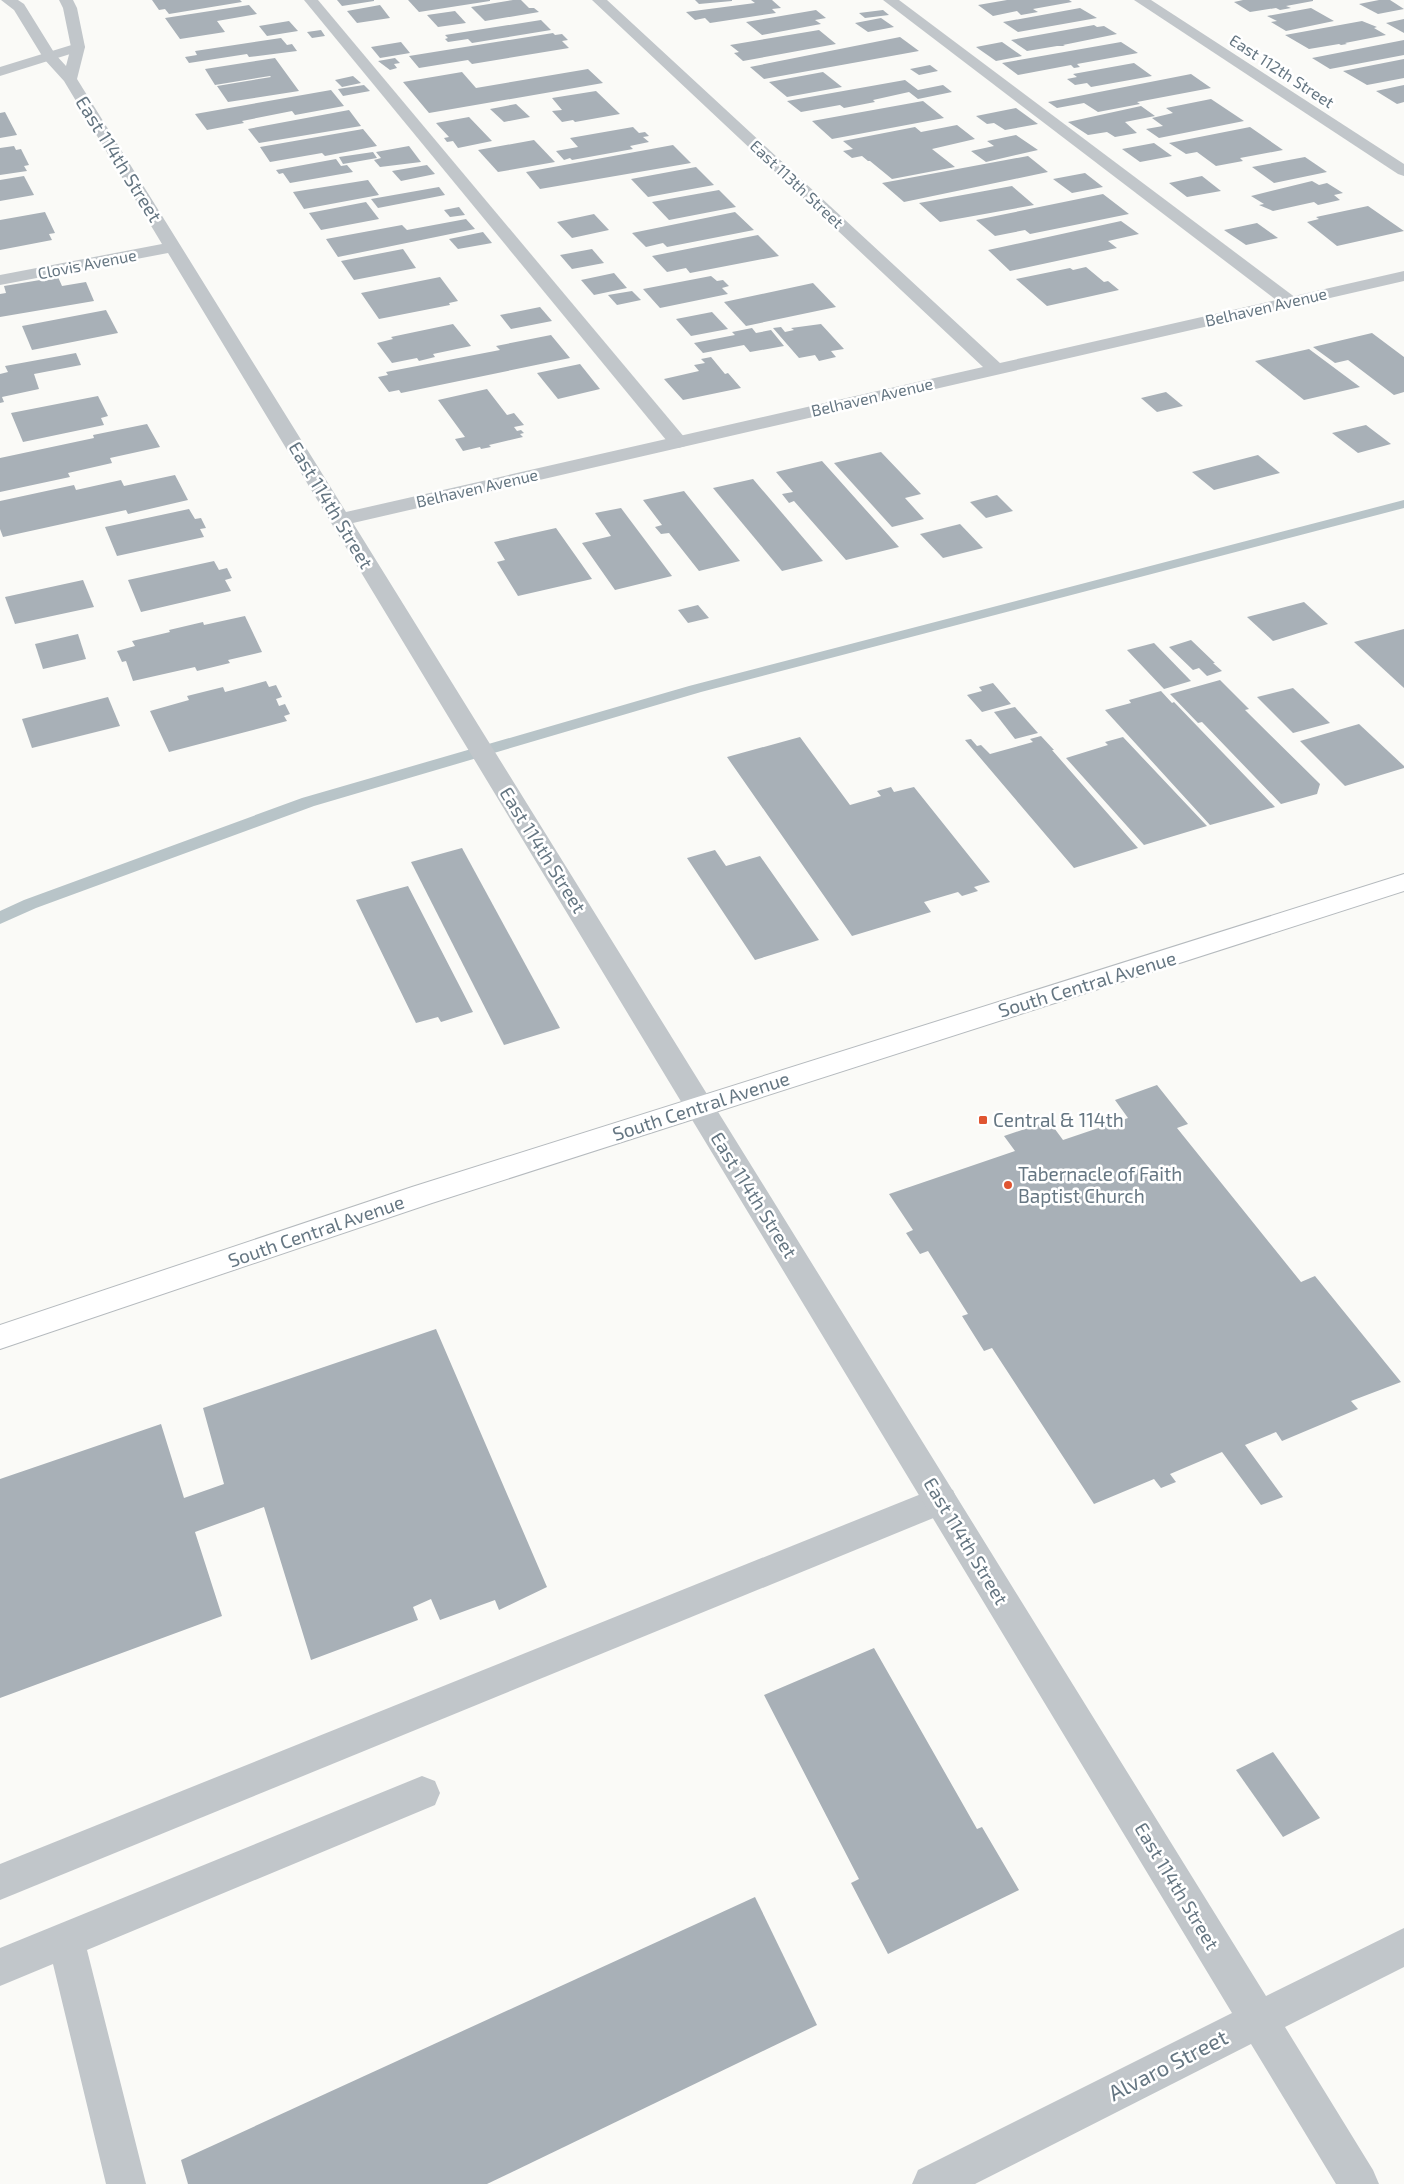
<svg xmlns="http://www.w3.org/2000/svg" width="1404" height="2184" viewBox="0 0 1404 2184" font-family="'Exo 2',sans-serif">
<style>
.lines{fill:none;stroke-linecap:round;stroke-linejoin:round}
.stream{fill:#b8c4c8;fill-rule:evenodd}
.building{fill:#a8b0b7}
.primary-casing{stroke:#b5babe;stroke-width:2}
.service{fill:#c1c6ca;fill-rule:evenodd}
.minor{fill:#c1c6ca;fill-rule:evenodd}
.primary{fill:#fff;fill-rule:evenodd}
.poi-dot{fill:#e05531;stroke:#fff;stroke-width:2}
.labels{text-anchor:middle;stroke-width:5;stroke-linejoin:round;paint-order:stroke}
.far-street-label{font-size:16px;fill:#657682;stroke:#fff}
.street-label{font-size:19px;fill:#657682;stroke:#fff}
.poi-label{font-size:19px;fill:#657682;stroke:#fff;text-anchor:start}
.near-street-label{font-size:22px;fill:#657682;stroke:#fff}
</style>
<rect width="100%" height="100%" fill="#fafaf7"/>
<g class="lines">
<path class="stream" d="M1404 500V508L701 692 314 806 36 908 0 924V911L24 900 302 798 689 686Z"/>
</g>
<g class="building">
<path d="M152 0H240L242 2 169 14 165 9 159 10Z"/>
<path d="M337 0H374V1L342 6Z"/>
<path d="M408 0H490V1L419 12Z"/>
<path d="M513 0H521L529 8H534L539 12 485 21 471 7Z"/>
<path d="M695 0H732V1L699 4Z"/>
<path d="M751 0H772L781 8 772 9 776 13 710 23 705 18 695 20 686 12 755 3Z"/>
<path d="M1007 0H1069L1072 2 1033 9 1038 12 1021 15 1017 11 993 16 978 5Z"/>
<path d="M1243 0H1313V1L1286 6 1291 8 1280 10 1276 8 1250 12 1234 2Z"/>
<path d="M1379 0H1390L1404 9 1378 14 1359 4Z"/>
<path d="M249 5 257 14 217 21 225 32 180 39 165 18Z"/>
<path d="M380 5 390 18 357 23 347 11Z"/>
<path d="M1080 8 1097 18 1018 32 1003 22Z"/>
<path d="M1311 8 1334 21 1286 31 1271 22 1277 21 1267 16Z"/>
<path d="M816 10 826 18 815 20 821 24 762 35 746 22Z"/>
<path d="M883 10 889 15 865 18 859 13Z"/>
<path d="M455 11 466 23 438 27 427 15Z"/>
<path d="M881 18 894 27 868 32 855 23Z"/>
<path d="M1404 19V33L1386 23Z"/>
<path d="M541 20 551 30 472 43 468 39 448 42 445 39 448 38 445 35Z"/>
<path d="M289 21 298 31 267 36 259 26Z"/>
<path d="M1362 21 1377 27 1374 28 1386 35 1345 43 1347 44 1341 45 1339 44 1309 49 1285 35Z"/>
<path d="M1094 25 1097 27 1104 26 1117 34 1063 45 1065 46H1057L1027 51 1011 40Z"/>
<path d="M321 30 325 36 312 38 307 32Z"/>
<path d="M819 30 836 44 743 61 734 53 739 52 730 45Z"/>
<path d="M553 33 555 35 562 34 568 40 562 41 569 48 472 64 468 60 419 68 409 56Z"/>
<path d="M900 37 919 51 764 79 750 67Z"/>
<path d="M281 38 287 45 292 44 297 51 249 57 247 54 189 63 185 57 197 55 195 51Z"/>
<path d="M1404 40V55L1330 69 1312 58Z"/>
<path d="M401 42 410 53 380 58 371 47Z"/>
<path d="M1002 42 1022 56 996 61 976 47Z"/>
<path d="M1121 42 1138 53 1077 64 1080 67 1074 68 1071 65 1018 75 1002 63Z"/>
<path d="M275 58 299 91 228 102 217 86 271 77 270 76 215 85 205 69Z"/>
<path d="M395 58 400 63 394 64 397 68 390 70 378 61Z"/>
<path d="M1404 59V78L1367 85 1343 71Z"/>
<path d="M1134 63 1152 76 1091 87 1087 83 1075 85 1067 79 1077 77 1073 74Z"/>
<path d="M930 65 938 71 919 75 910 69Z"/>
<path d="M588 69 603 83 429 113 403 82 462 72 476 88Z"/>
<path d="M823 72 842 87 787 97 769 82Z"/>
<path d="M1191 74 1211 88 1137 102 1140 104 1098 112 1084 103 1057 108 1048 102Z"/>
<path d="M353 76 361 83 342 87 335 80Z"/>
<path d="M905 80 918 90 943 85 952 92 918 99 909 92 873 100 875 102 844 108 840 105 801 112 787 101Z"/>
<path d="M364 85 370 91 343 96 338 89Z"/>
<path d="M1404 85V102L1397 104 1376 91Z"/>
<path d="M331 90 344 106 295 115 292 111 242 121 244 123 207 130 195 114Z"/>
<path d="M596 91 620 114 575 122 573 120 562 122 552 111 562 110 552 98Z"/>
<path d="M1211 99 1244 121 1159 138 1146 129 1163 126 1152 118 1173 113 1166 108Z"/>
<path d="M923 101 944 118 832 139 812 121Z"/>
<path d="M516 104 530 117 504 122 490 109Z"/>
<path d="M1141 106 1155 116 1125 122 1137 133 1115 137 1107 132 1088 135 1068 122Z"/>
<path d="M1016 108 1038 124 1005 130 994 123 987 124 976 116Z"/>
<path d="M349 110 361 126 259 143 248 129Z"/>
<path d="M5 112 17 135 0 138V113Z"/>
<path d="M469 117 492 141 458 148 453 141 447 142 444 138 449 137 436 123Z"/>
<path d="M957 125 975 139 932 149 955 167 892 179 870 161H868L862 156 852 158 843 151 853 149 843 141 915 127 921 132Z"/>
<path d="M633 127 639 133 645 132 649 136 643 137 649 142 630 146 633 149 572 160 570 158 564 160 556 151 578 147 570 138Z"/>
<path d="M1250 127 1283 150 1240 158 1243 161 1216 166 1197 152 1186 154 1169 143Z"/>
<path d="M363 129 377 146 325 156 322 153 270 162 260 147Z"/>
<path d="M1016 135 1038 150 986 162 971 151 994 146 987 141Z"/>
<path d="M534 140 555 162 498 172 478 150Z"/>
<path d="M1154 143 1172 156 1140 162 1122 149Z"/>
<path d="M673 145 691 163 540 189 526 172Z"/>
<path d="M14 146 16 150 21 149 29 165 24 166 27 171 0 175V148Z"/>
<path d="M409 146 421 162 380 167 374 160 381 158 376 152Z"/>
<path d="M373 152 377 158 343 164 339 157Z"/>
<path d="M1028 156 1048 172 904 202 882 183Z"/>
<path d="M1305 157 1327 172 1274 183 1252 167Z"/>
<path d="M336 159 341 166 347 165 353 172 290 183 283 173 279 174 276 170Z"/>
<path d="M427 165 435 174 401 181 392 171Z"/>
<path d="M696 167 714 185 648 197 631 179Z"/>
<path d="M1085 173 1103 187 1072 193 1053 179Z"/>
<path d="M24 176 34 195 0 201V180Z"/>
<path d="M1202 176 1221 191 1187 197 1169 183Z"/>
<path d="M368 180 379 195 304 209 293 192Z"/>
<path d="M1312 181 1319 185 1327 183 1343 193 1334 195 1340 200 1318 205 1314 202 1273 211 1259 205 1264 204 1251 196Z"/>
<path d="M1012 186 1034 205 940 222 919 203Z"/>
<path d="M439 187 445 195 378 208 371 199Z"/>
<path d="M719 190 736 207 669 220 652 202Z"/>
<path d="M1103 194 1129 214 1030 234 1025 230 995 236 976 220Z"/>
<path d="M366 202 379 219 321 230 309 213Z"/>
<path d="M1368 206 1404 231 1337 246 1307 222 1319 219 1316 217Z"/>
<path d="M459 207 465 215 450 217 444 210Z"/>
<path d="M45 212 55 233 49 234 52 240 0 250V220Z"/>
<path d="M735 212 754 230 667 247 663 243 646 247 632 233Z"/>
<path d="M594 214 609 230 572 238 557 222Z"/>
<path d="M466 219 475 229 338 257 326 239 402 225 407 230Z"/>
<path d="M1121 221 1139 234 1108 241 1117 248 1010 271 988 250Z"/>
<path d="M1257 223 1278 238 1246 245 1224 230Z"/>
<path d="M483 232 492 243 458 249 449 239Z"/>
<path d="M758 235 779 256 690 273 686 268 667 272 652 256Z"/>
<path d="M403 249 416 268 354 280 341 261Z"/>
<path d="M592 249 604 263 572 269 560 255Z"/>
<path d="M1086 267 1104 282 1108 281 1119 290 1047 306 1016 279 1070 268 1073 270Z"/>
<path d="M614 273 627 288 594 295 581 280Z"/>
<path d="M711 276 717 281 723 280 729 286 722 288 728 294 660 308 643 289Z"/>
<path d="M58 277 62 286 86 282 94 301 0 317V294L6 293 4 286Z"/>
<path d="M440 277 458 301 449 303 450 305 379 319 361 293Z"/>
<path d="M813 283 836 307 746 326 724 302Z"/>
<path d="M632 291 641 300 617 305 608 295Z"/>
<path d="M540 307 552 321 511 329 500 315Z"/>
<path d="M106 310 118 333 32 350 22 326Z"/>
<path d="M712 312 728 329 691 336 676 319Z"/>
<path d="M453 324 471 346 433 354 435 357 419 361 417 358 392 363 377 343 393 339 391 337Z"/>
<path d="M821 324 844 349 831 351 836 357 819 361 815 355 799 358 773 328 781 327 785 332 794 330 791 328Z"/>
<path d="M752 328 756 333 771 330 784 346 750 352 744 345 703 353 694 343 735 335 732 332Z"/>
<path d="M1372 333 1404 357V392L1394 395 1348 360 1335 363 1313 347Z"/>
<path d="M551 335 570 358 401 393 399 390 389 392 378 377 388 375 386 372 500 350 496 346Z"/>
<path d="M1309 349 1360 387 1304 400 1255 361Z"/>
<path d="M76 353 81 365 34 374 39 389 2 397 4 402 0 403V374L8 372 5 366Z"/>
<path d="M711 357 725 374 728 373 741 388 683 400 664 379 699 371 694 365 705 363 701 359Z"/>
<path d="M580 364 600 389 558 399 537 373Z"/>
<path d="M487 389 507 415 514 413 524 425 514 427 517 431 521 430 524 433 520 434 523 437 489 445 491 447 481 449 480 447 463 451 455 439 465 437 438 400Z"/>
<path d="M1166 392 1183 406 1157 412 1141 398Z"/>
<path d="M98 396 108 416 101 418 104 425 23 442 11 413Z"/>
<path d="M147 424 160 447 110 458 112 463 68 473 70 477 0 492V458L94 438 93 435Z"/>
<path d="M1366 425 1391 444 1358 453 1332 433Z"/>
<path d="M881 452 921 494 905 498 924 519 892 527 834 463Z"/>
<path d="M1258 455 1280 473 1214 490 1192 472Z"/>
<path d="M822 461 899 547 846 560 794 501 789 503 782 494 793 492 776 472Z"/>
<path d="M175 475 188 500 128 514 126 510 3 537 0 529V501L74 485 76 490 121 480 124 486Z"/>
<path d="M753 479 823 561 782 571 713 488Z"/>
<path d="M684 491 740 561 699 571 669 533 661 534 655 527 662 525 643 500Z"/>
<path d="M997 495 1013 511 986 518 970 502Z"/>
<path d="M621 508 672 576 615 590 582 543 611 536 595 513Z"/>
<path d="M189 509 195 519 201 518 206 528 200 529 204 537 117 556 105 527Z"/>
<path d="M960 524 983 548 943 558 920 534Z"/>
<path d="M556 528 592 579 518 596 497 562 505 560 494 542Z"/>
<path d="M214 561 219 570 227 568 232 578 225 580 231 591 141 612 128 580Z"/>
<path d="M83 580 94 607 15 624 5 597Z"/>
<path d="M1304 602 1328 624 1273 641 1247 617Z"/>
<path d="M698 605 709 618 688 623 678 610Z"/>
<path d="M245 616 262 652 228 660 230 663 197 671 195 667 133 681 126 661 122 662 117 651 135 646 132 641 170 632 169 630 203 622 204 625Z"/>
<path d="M1404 629V688L1354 642Z"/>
<path d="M78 634 86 659 43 669 35 644Z"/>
<path d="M1191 640 1215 663H1213L1222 671 1207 676 1199 668 1193 670 1169 647Z"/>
<path d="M1154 643 1191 681 1164 689 1127 650Z"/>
<path d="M1220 680 1249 709 1245 710 1320 784 1317 794 1281 804 1202 722 1198 723 1170 694Z"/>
<path d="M266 681 269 687 276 685 282 697 276 699 279 706 285 704 290 714 284 716 287 721 169 752 150 711 189 700 187 696 223 687 225 692Z"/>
<path d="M993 683 1011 704 982 712 967 695 982 691 979 687Z"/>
<path d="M1293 688 1330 723 1293 733 1257 697Z"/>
<path d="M1161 691 1172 703 1174 702 1275 807 1210 825 1105 710 1131 703 1129 700Z"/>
<path d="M108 697 120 726 32 748 22 719Z"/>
<path d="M1015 707 1038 733 1015 739 994 712Z"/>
<path d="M1359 724 1404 766V768L1345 786 1300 741Z"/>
<path d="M1041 736 1054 750H1052L1138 848 1074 868 965 740 971 739 977 746 981 745 990 754 1033 742 1030 739Z"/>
<path d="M800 737 850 805 881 796 877 791 891 787 894 792 914 787 990 882 974 887 978 891 962 896 958 892 924 902 931 912 852 936 727 757Z"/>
<path d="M1123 737 1207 826 1144 845 1066 758 1108 745 1105 742Z"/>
<path d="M462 848 560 1028 504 1045 411 862Z"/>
<path d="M715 850 726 866 760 856 819 940 755 960 687 858Z"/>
<path d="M408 886 473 1012 441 1022 438 1017 416 1023 356 900Z"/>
<path d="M1157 1085 1188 1124 1177 1128 1301 1282 1315 1276 1401 1382 1351 1401 1358 1409 1282 1441 1276 1432 1245 1445 1283 1497 1261 1505 1222 1452 1170 1474 1176 1482 1161 1488 1154 1479 1094 1504 992 1348 984 1351 962 1316 968 1314 928 1251 920 1254 906 1233 913 1230 889 1194 1015 1151 1004 1136 1049 1121 1063 1140 1128 1118 1115 1100Z"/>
<path d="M436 1329 547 1587 499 1610 495 1600 440 1620 431 1599 413 1607 418 1620 311 1660 264 1507 195 1532 222 1616 0 1698V1479L161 1424 184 1498 224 1484 203 1408Z"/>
<path d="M874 1648 977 1829 982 1827 1019 1890 888 1954 851 1883 859 1879 764 1695Z"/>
<path d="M1273 1752 1320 1818 1283 1837 1236 1770Z"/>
<path d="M755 1897 817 2025 487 2184H188L181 2160Z"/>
</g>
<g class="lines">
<g class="primary-casing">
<path id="primary" d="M1404 874V891L432 1203 0 1349V1325L412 1187Z"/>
</g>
<g class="service">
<path d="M304 0H318L685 438 688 442 685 446 678 448 671 446Z"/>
<path d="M883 0H899L1296 298 1299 302 1296 306 1290 307 1284 306Z"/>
<path d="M78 43 83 44 85 47 83 50 0 76V67Z"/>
<path d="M941 1486 953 1490 957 1500 953 1510 0 1900V1864Z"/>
<path d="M422 1776 435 1781 440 1793 435 1805 87 1950 146 2184H106L53 1964 0 1986V1948Z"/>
</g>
<g class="minor">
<path d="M1 0H18L24 4 55 54 66 66 71 47 63 8 59 0H73L77 8 85 47 77 79 346 512 983 367 592 0H607L1000 363 1404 271V281L353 523 1266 1996 1404 1928V1967L1285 2027 1373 2170 1379 2184H1336L1251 2044 975 2184H912L918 2170 1232 2013 168 253 0 285V275L162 244 64 81 44 59 14 10Z"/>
<path d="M1134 0H1151L1404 164V176L1398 174Z"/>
</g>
<use href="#primary" class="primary"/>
</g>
<g class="poi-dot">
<rect x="978" y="1115" width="10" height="10" rx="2.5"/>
<circle cx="1008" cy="1185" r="5"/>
</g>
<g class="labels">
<g class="far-street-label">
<text transform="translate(1282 71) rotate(33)" y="6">East 112th Street</text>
<text transform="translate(797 184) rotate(43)" y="6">East 113th Street</text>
<text transform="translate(87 264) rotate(-11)" y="6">Clovis Avenue</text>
<text transform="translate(1266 307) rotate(-13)" y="6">Belhaven Avenue</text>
<text transform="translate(872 397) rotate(-13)" y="6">Belhaven Avenue</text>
<text transform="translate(477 488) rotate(-13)" y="6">Belhaven Avenue</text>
</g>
<g class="street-label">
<text transform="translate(119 159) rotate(58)" y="7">East 114th Street</text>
<text transform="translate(331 505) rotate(59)" y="7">East 114th Street</text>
<text transform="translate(543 850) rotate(58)" y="7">East 114th Street</text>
<text transform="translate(1087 984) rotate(-17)" y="7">South Central Avenue</text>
<text transform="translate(701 1106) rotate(-18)" y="7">South Central Avenue</text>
<text transform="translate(754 1195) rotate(58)" y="7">East 114th Street</text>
<text transform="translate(316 1231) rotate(-19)" y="7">South Central Avenue</text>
<text transform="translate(966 1541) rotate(59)" y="7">East 114th Street</text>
<text transform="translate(1177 1886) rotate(59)" y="7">East 114th Street</text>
</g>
<g class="poi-label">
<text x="993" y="1127">Central &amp; 114th</text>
<text x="1018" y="1181">Tabernacle of Faith<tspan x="1018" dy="22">Baptist Church</tspan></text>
</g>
<g class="near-street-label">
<text transform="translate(1168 2065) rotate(-27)" y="8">Alvaro Street</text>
</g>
</g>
</svg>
